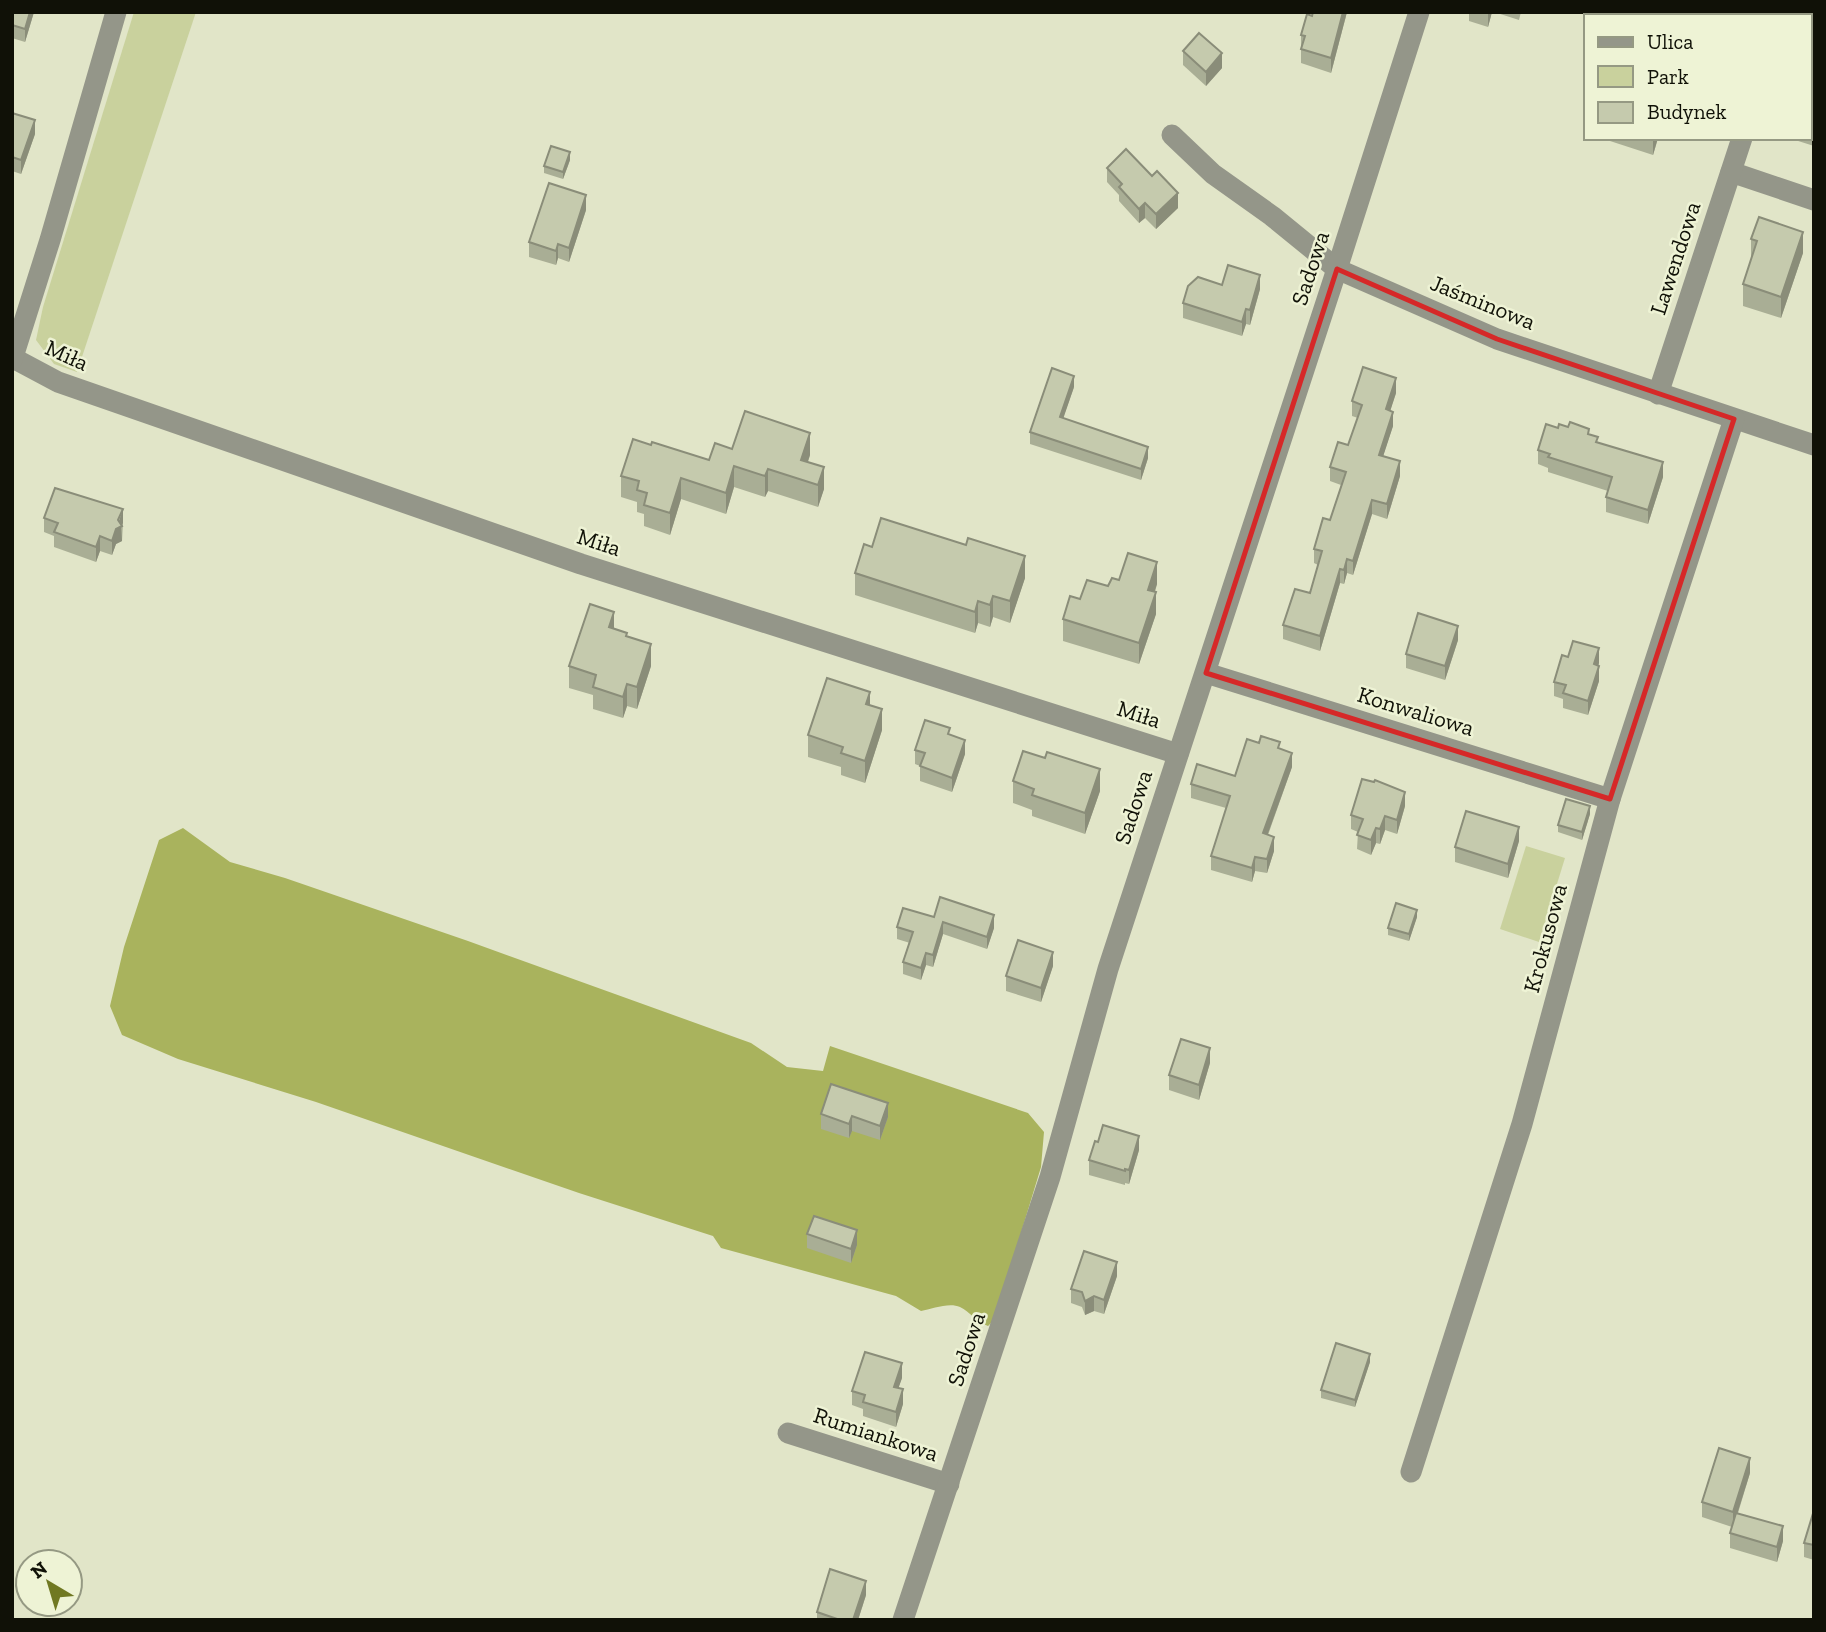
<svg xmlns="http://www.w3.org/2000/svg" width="1826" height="1632" viewBox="0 0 1826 1632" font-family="'Zilla Slab',serif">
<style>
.green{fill:#c9d19d}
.forest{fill:#a9b35d}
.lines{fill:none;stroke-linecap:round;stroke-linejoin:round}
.minor{stroke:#949689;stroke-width:21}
.wall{fill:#a9ae95}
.shaded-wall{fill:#8a8d79}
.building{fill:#c5caad;stroke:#8a8d79;stroke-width:2}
.marked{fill:none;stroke:#d62828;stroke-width:5;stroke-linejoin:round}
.labels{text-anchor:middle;stroke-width:5;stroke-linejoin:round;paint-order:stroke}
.street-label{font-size:23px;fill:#101107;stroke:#eef3d5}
</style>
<rect width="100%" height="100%" fill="#e1e5c8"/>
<g class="green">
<path d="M134 12H196L77 372 54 364 36 340 43 307Z"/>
<path d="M1526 846 1565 858 1539 942 1500 929Z"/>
</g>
<path class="forest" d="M183 828 230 862 285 878 468 941 751 1043 787 1067 823 1071 830 1046 1028 1113 1044 1132 1041 1167 995 1319 988 1326C977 1322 970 1312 960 1307 949 1302 932 1309 921 1311L896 1296 721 1248 713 1236 579 1193 316 1102 178 1059 122 1035 110 1006 124 947 159 840Z"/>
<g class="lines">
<g class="minor">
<path d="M1782 16 1784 12"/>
<path d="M1172 135 1213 174 1272 216 1337 269 1497 339 1814 445"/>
<path d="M1731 172 1814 200"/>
<path d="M13 358 58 382 581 564 1178 754"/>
<path d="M12 360 50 240 116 12"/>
<path d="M1658 394 1742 138"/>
<path d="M1206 673 1610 799"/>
<path d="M788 1433 949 1484"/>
<path d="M1411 1472 1522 1124 1610 799 1734 419"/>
<path d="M903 1620 1050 1177 1108 969 1337 269 1419 12"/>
</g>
</g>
<g class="wall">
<path d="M12 12H34L25 42 12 38Z"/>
<path d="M1347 12 1331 73 1301 63V35L1312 16Z"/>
<path d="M1469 12H1492L1488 27 1469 21Z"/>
<path d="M1494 12H1521L1519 20Z"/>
<path d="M1183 51 1222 68 1206 86 1183 65Z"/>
<path d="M1810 83 1814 85V146L1795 140V138H1810Z"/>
<path d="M12 113 35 134 21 174 12 171Z"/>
<path d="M1610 138H1658L1653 155 1610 141Z"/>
<path d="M570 160 563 179 544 173V166Z"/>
<path d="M1107 168 1178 208 1156 229 1145 218 1139 223 1119 201V195L1107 182Z"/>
<path d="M586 210 569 262 558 258 556 265 529 257V242Z"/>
<path d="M1751 239 1803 253 1781 318 1743 306V284L1751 259Z"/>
<path d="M1222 285 1260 289 1250 325 1246 324 1242 336 1183 318V303Z"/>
<path d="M1074 387 1063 418 1148 458 1141 480 1030 444V432Z"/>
<path d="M1396 393 1390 411 1393 426 1383 456 1400 476 1387 519 1372 514 1353 575 1347 573 1344 584 1340 583 1320 651 1283 639V625L1310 593 1318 565 1314 563V549L1330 520 1341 485 1330 481V467L1348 445 1358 418 1352 416V401Z"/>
<path d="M1558 428 1589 434 1598 442 1663 477 1648 524 1606 512V497L1608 491 1548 472V468L1538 464V450Z"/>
<path d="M651 445 709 460 732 449 810 455 808 462 824 489 818 507 768 491 765 497 734 487 726 514 681 499 670 535 644 526V514L637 512V502L621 497V476Z"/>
<path d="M44 518 123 523 122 541 116 544 112 555 100 551 96 562 54 547V536L44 532Z"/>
<path d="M872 547 1025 578 1010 623 993 617 990 627 978 623 975 633 855 595V573Z"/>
<path d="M1119 580 1157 584 1155 592 1156 614 1139 664 1063 641V619L1080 599 1108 586Z"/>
<path d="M614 629 627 636 651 666 637 709 627 706 623 718 593 709V695L569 688V666Z"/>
<path d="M1458 640 1445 680 1406 668V654Z"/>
<path d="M1599 663 1598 666 1599 681 1588 715 1563 708V699L1554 696V682Z"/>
<path d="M870 705 882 730 865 783 841 775V767L808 757V735Z"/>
<path d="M950 735 965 754 952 792 920 781V766L915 764V750Z"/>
<path d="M1280 749 1292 767 1268 835 1274 851 1267 873 1255 871 1252 882 1211 870V856L1226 808 1191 798V784L1235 776Z"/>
<path d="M1013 781 1100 791 1085 834 1032 816V810L1013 803Z"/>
<path d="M1405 806 1397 834 1385 830 1380 844 1376 843 1371 855 1357 849 1358 832 1351 829V815Z"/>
<path d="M1590 814 1582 840 1558 832V825Z"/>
<path d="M1519 841 1508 878 1455 862V847Z"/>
<path d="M934 917 994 928 987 949 943 934 933 967 926 965 921 980 903 974V962L910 943 897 939V927Z"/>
<path d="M1417 917 1409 941 1388 935V928Z"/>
<path d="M1053 966 1041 1002 1006 991V976Z"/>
<path d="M1210 1063 1199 1100 1169 1090V1075Z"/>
<path d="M821 1114 888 1117 880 1140 852 1131 849 1138 821 1129Z"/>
<path d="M1139 1150 1129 1184 1125 1183V1185L1089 1175V1160Z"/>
<path d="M807 1234 857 1245 851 1263 807 1248Z"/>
<path d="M1117 1276 1104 1314 1094 1311 1085 1315 1082 1307 1071 1303V1289Z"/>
<path d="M1370 1362 1355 1407 1321 1398V1390Z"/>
<path d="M902 1378 898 1388 903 1404 896 1427 863 1416V1409L852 1405V1391Z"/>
<path d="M1750 1473 1738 1513 1783 1541 1777 1562 1730 1548V1533L1732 1527 1702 1517V1502Z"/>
<path d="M1814 1510V1560L1804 1557V1543Z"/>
<path d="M866 1595 858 1620H817V1612Z"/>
</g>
<g class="shaded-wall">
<path d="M30 12H34L25 42V29Z"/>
<path d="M1343 12H1347L1331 73V58Z"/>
<path d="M1488 12H1492L1488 27Z"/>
<path d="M1222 53V68L1206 86V72Z"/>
<path d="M35 120V134L21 174V160Z"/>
<path d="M1653 138H1658L1653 155Z"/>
<path d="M570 152V160L563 179V172Z"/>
<path d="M1178 193V208L1156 229V214Z"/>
<path d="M586 195V210L569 262V248Z"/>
<path d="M1145 203V218L1139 223V209Z"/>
<path d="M1803 232V253L1781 318V297Z"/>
<path d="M558 244V258L556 265V251Z"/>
<path d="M1260 275V289L1250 325V310Z"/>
<path d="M1246 309V324L1242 336V322Z"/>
<path d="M1074 376V387L1060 428V417Z"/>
<path d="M1396 378V393L1386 424V409Z"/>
<path d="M1393 412V426L1379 469V455Z"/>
<path d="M810 433V455L801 481V460Z"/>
<path d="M1148 447V458L1141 480V469Z"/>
<path d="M1400 461V476L1387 519V504Z"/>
<path d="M1663 462V477L1648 524V510Z"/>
<path d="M734 466V487L726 514V493Z"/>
<path d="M824 467V489L818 507V485Z"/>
<path d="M768 469V491L765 497V476Z"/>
<path d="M681 478V499L670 535V513Z"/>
<path d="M1372 500V514L1353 575V561Z"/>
<path d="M123 509V523L121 527 122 541 116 544 112 555V541Z"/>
<path d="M100 536V551L96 562V547Z"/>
<path d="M1025 556V578L1010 623V601Z"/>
<path d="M1347 559V573L1344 584V570Z"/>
<path d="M1157 562V584L1148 611V590Z"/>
<path d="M1340 569V583L1320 651V636Z"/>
<path d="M1156 592V614L1139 664V643Z"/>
<path d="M993 596V617L990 627V605Z"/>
<path d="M978 601V623L975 633V612Z"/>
<path d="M614 612V633L609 627Z"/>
<path d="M1458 626V640L1445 680V666Z"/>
<path d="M651 644V666L637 709V687Z"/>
<path d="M1599 648V663L1594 679V664Z"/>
<path d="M1599 666V681L1588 715V701Z"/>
<path d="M627 684V706L623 718V697Z"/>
<path d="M870 692V714L866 704Z"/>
<path d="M882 709V730L865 783V761Z"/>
<path d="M965 740V754L952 792V778Z"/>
<path d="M1292 753V767L1263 847V833Z"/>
<path d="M1100 769V791L1085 834V813Z"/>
<path d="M1405 792V806L1397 834V820Z"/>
<path d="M1590 806V814L1582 840V832Z"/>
<path d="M1385 816V830L1380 844V829Z"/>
<path d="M1519 827V841L1508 878V864Z"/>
<path d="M1376 828V843L1371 855V840Z"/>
<path d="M1274 837V851L1267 873V859Z"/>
<path d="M1255 857V871L1252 882V868Z"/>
<path d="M1417 910V917L1409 941V934Z"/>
<path d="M994 915V928L987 949V937Z"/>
<path d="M943 922V934L933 967V955Z"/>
<path d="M1053 952V966L1041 1002V988Z"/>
<path d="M926 953V965L921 980V968Z"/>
<path d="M1210 1048V1063L1199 1100V1085Z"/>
<path d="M888 1103V1117L880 1140V1126Z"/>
<path d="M852 1116V1131L849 1138V1124Z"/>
<path d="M1139 1136V1150L1129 1184V1170Z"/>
<path d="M857 1230V1245L851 1263V1249Z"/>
<path d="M1117 1262V1276L1104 1314V1300Z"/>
<path d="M1094 1296V1311L1085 1315V1301Z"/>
<path d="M1370 1354V1362L1355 1407V1400Z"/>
<path d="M902 1363V1378L894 1401V1387Z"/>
<path d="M903 1389V1404L896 1427V1412Z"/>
<path d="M1750 1458V1473L1733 1527V1512Z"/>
<path d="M1783 1526V1541L1777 1562V1547Z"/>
<path d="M866 1581V1595L858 1620H853Z"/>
</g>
<g class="building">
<path d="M12 12H30L25 29 12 25Z"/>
<path d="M1313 12H1343L1331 58 1301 49 1305 36 1301 35 1307 14 1312 16Z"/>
<path d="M1681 12H1714L1713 16H1680Z"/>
<path d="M1199 33 1222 53 1206 72 1183 51Z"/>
<path d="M1810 83 1814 85V131L1810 130Z"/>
<path d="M12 113 35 120 21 160 12 157Z"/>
<path d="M551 146 570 152 563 172 544 166Z"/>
<path d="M1126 149 1152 176 1157 171 1178 193 1156 214 1145 203 1139 209 1119 187 1122 184 1107 168Z"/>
<path d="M549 183 586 195 569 248 558 244 556 251 529 242Z"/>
<path d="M1759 217 1803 232 1781 297 1743 284 1757 241 1751 239Z"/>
<path d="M1228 265 1260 275 1250 310 1246 309 1242 322 1183 303 1188 286 1198 277 1222 285Z"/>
<path d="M1363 367 1396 378 1386 409 1393 412 1379 455 1400 461 1387 504 1372 500 1353 561 1347 559 1344 570 1340 569 1320 636 1283 625 1295 589 1310 593 1322 551 1314 549 1323 518 1330 520 1346 472 1330 467 1338 442 1348 445 1362 405 1352 401Z"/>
<path d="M1052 368 1074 376 1060 417 1148 447 1141 469 1030 432Z"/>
<path d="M745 411 810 433 801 460 824 467 818 485 768 469 765 476 734 466 726 493 681 478 670 513 644 505 647 493 637 490 639 481 621 476 633 439 651 445 652 442 709 460 715 443 732 449Z"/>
<path d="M1570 422 1589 429 1588 434 1598 437 1596 442 1663 462 1648 510 1606 497 1612 477 1548 457 1550 454 1538 450 1546 424 1558 428 1559 424 1568 427Z"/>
<path d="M55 488 123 509 118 520 122 526 116 529 112 541 100 536 96 547 54 532 58 523 44 518Z"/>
<path d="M881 518 966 545 968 538 1025 556 1010 601 993 596 990 605 978 601 975 612 855 573 864 544 872 547Z"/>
<path d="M1128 553 1157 562 1148 590 1156 592 1139 643 1063 619 1070 596 1080 599 1087 580 1108 586 1112 578 1119 580Z"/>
<path d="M590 604 614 612 609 627 627 633 626 636 651 644 637 687 627 684 623 697 593 687 596 675 569 666Z"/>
<path d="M1418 613 1458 626 1445 666 1406 654Z"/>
<path d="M1573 641 1599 648 1594 664 1599 666 1588 701 1563 693 1566 685 1554 682 1562 655 1568 657Z"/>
<path d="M827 678 870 692 866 704 882 709 865 761 841 753 843 747 808 735Z"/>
<path d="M925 720 950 728 948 734 965 740 952 778 920 766 925 753 915 750Z"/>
<path d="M1261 736 1280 742 1278 748 1292 753 1263 833 1274 837 1267 859 1255 857 1252 868 1211 856 1230 796 1191 784 1197 764 1235 776 1247 739 1259 743Z"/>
<path d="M1023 751 1045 758 1047 752 1100 769 1085 813 1032 795 1034 789 1013 781Z"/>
<path d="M1362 779 1374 782 1375 780 1405 792 1397 820 1385 816 1380 829 1376 828 1371 840 1357 835 1363 819 1351 815Z"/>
<path d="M1566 799 1590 806 1582 832 1558 825Z"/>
<path d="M1466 811 1519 827 1508 864 1455 847Z"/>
<path d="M940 897 994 915 987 937 943 922 933 955 926 953 921 968 903 962 913 932 897 927 903 908 934 917Z"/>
<path d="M1396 903 1417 910 1409 934 1388 928Z"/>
<path d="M1018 940 1053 952 1041 988 1006 976Z"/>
<path d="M1181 1039 1210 1048 1199 1085 1169 1075Z"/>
<path d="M831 1084 888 1103 880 1126 852 1116 849 1124 821 1114Z"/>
<path d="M1103 1125 1139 1136 1129 1170 1125 1169V1171L1089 1160 1095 1141 1098 1142Z"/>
<path d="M814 1216 857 1230 851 1249 807 1234Z"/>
<path d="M1084 1251 1117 1262 1104 1300 1094 1296 1085 1301 1082 1292 1071 1289Z"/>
<path d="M1336 1343 1370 1354 1355 1400 1321 1390Z"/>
<path d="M865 1352 902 1363 894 1387 903 1389 896 1412 863 1402 865 1395 852 1391Z"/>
<path d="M1719 1448 1750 1458 1733 1512 1702 1502Z"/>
<path d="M1814 1510V1545L1804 1543Z"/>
<path d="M1736 1513 1783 1526 1777 1547 1730 1533Z"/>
<path d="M830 1569 866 1581 853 1620H840L817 1612Z"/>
</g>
<path class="marked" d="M1337 269 1497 339 1734 419 1610 799 1206 673Z"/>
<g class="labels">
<g class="street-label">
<text transform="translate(1675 258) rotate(-72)" y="8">Lawendowa</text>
<text transform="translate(1310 268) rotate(-72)" y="8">Sadowa</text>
<text transform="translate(1483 302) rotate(22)" y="8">Jaśminowa</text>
<text transform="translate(67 355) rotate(24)" y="8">Miła</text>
<text transform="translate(599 542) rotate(18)" y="8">Miła</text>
<text transform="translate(1416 711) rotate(17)" y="8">Konwaliowa</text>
<text transform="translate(1139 714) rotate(18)" y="8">Miła</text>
<text transform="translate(1133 807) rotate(-72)" y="8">Sadowa</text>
<text transform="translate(1545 938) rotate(-75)" y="8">Krokusowa</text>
<text transform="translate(966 1349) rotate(-72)" y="8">Sadowa</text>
<text transform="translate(876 1434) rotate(18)" y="8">Rumiankowa</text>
</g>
</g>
<rect width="1826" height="1632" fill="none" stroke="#101107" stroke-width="28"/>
<rect x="1584" y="14" width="228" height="126" fill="#eef3d5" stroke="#959983" stroke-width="2"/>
<rect x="1598" y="37" width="35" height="10" fill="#949689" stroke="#959983" stroke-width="2"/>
<text x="1647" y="49" font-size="21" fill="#101107">Ulica</text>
<rect x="1598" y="66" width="35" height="21" fill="#c9d19d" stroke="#959983" stroke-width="2"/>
<text x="1647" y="84" font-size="21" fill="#101107">Park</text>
<rect x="1598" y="102" width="35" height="21" fill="#c5caad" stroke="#959983" stroke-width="2"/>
<text x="1647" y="119" font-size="21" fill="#101107">Budynek</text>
<g transform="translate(49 1583) rotate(322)"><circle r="33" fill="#eef3d5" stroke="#959983" stroke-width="2"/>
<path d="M0-5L12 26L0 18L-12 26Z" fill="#707822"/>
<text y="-10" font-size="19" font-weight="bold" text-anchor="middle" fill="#101107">N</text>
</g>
</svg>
